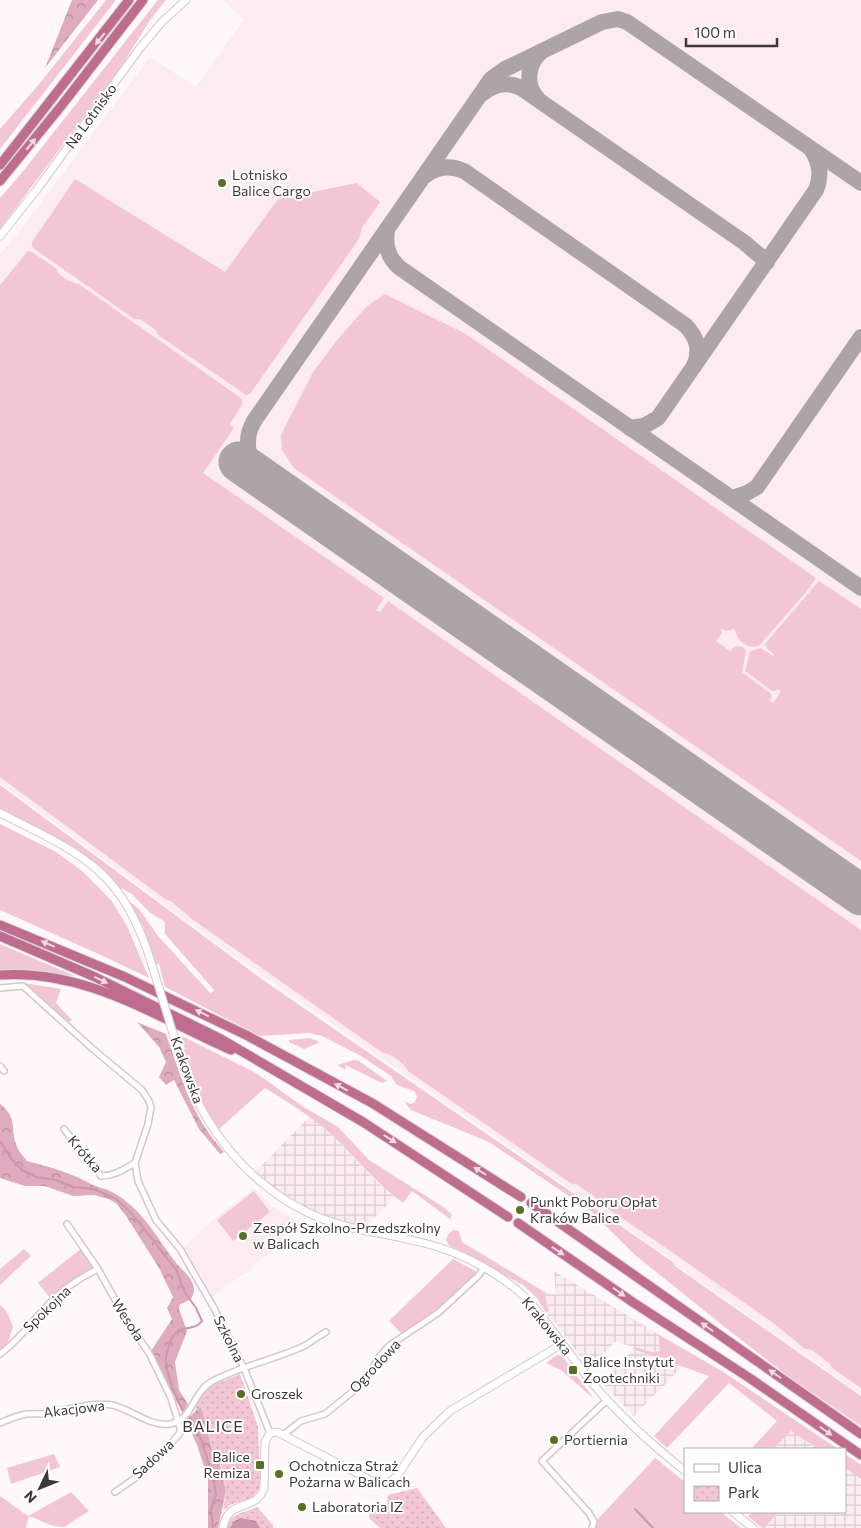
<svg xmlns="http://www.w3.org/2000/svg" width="861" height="1528" viewBox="0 0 861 1528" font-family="Commissioner,sans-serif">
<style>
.built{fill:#fcecf2}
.industrial{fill:url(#industrial-grid)}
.grass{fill:#f3c6d6}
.forest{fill:url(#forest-crowns)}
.park{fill:url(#park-dots)}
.water{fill:url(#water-waves)}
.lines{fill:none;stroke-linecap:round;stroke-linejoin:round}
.stream{stroke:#cb98ab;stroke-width:2}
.taxiway{stroke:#aca4a6;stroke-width:16}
.runway{stroke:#aca4a6;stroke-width:41}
.street-casing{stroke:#d6c6cb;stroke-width:8}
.secondary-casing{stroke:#d6c6cb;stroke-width:9}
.highway-casing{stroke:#d9d7d8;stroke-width:11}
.street{stroke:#fff;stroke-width:5}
.secondary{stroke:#fff;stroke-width:7}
.highway{stroke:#bf6d8f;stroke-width:9}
.secondary-bridge-casing{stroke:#d6c6cb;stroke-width:9;stroke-linecap:butt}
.secondary-bridge{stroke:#fff;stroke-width:7}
.oneway{fill:#efdae3}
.poi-dot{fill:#577124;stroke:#fff;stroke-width:2}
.labels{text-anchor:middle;stroke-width:4;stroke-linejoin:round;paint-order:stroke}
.street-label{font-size:14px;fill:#3f383a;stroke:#fff}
.poi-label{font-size:14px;fill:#3f383a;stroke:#fff;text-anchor:start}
.quarter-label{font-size:16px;letter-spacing:1px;fill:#3f3236;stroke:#fff}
</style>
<defs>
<pattern id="industrial-grid" width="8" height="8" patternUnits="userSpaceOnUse" patternTransform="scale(1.25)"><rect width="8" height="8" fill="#fcecf2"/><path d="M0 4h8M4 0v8" fill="none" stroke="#d9cbd0"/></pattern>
<pattern id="forest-crowns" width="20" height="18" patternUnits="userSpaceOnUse" patternTransform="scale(1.25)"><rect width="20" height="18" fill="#dfacbf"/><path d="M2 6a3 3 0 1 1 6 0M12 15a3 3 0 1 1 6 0" fill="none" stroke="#b68d9c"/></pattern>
<pattern id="park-dots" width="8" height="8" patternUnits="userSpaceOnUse" patternTransform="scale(1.25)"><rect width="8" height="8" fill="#f3c6d6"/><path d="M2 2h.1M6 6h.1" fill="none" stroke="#d1abb8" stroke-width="1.8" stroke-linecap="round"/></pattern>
<pattern id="water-waves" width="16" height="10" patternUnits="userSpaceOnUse" patternTransform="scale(1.25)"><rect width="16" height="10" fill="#cb98ab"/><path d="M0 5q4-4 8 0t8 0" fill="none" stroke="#a67d8c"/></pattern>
</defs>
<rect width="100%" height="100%" fill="#fff8fa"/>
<g class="built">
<path d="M222 0H861V1394L676 1265 674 1261 230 953 0 783V254L20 230 150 57 196 87 244 19Z"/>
<path d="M254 1188 271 1205 298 1221 306 1224 251 1267 250 1271 223 1287 221 1292 212 1297 197 1268 183 1248 215 1218Z"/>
</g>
<g class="industrial">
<path d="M310 1116 333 1136 376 1181 395 1197 366 1226 333 1220 296 1203 254 1173Z"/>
<path d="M554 1271 658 1334 660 1351 652 1352 615 1342 589 1368 557 1325 546 1313 549 1310 543 1291 556 1295Z"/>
<path d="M633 1349 682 1367 634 1416 601 1382Z"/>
<path d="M791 1430 814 1447 812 1449H773Z"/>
<path d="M845 1468 861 1479V1528H764L779 1512H845Z"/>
</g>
<g class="grass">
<path d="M106 0H116L0 149V129L40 83Z"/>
<path d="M158 0H166L150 20 121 67 0 229V198L20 175Z"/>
<path d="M75 179 225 272 278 199 357 183 380 202 362 228 359 239 250 394 246 395 158 335 157 331 140 319H134L32 247V242Z"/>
<path d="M28 251 32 252 56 268C59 277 71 283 79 284L241 398 243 403 230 424 234 428 203 473 384 598 376 610 380 612 388 601 861 930V1388L832 1368 830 1364 812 1350 805 1349 772 1322 666 1248 598 1202 595 1197 576 1184H572L408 1071C404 1063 392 1054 383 1053L192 919 172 902 165 899 0 777V285Z"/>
<path d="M385 294 466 334 816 578 806 592 759 646C748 649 737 642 735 630L733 629 727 631 721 629 722 633 716 641 730 651 736 646 743 647 746 651 742 672 770 693 772 697 769 700 773 703 781 691 777 689 775 691H772L745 671 750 651 761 648 773 656 774 654 766 648 767 646 764 645 819 581 861 609V861L294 468 282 450 281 435 313 372 338 339 367 306Z"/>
<path d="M0 785 263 980 673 1262 675 1266 861 1396V1426L789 1377 731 1332 635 1255 591 1211 489 1142 411 1110 404 1101 411 1104 415 1102 417 1096 414 1091 397 1085 391 1076 361 1056 322 1036 309 1033 260 1036 165 987 159 964H156L143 926 129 901 139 909 158 936 211 994 214 990 165 934V922L149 912 132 894 119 887 102 868 76 848 0 810Z"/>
<path d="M0 824 56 852 82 871 111 900 127 926 149 978 103 956 0 910Z"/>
<path d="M0 944 75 976 30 970 0 972Z"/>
<path d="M24 983 61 989 56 1003 72 1020 67 1023Z"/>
<path d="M180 1035 256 1073 302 1106 338 1127 369 1160 445 1208 452 1215 450 1219 412 1191 403 1203C377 1184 357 1159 334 1137 313 1117 289 1103 265 1088L218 1130 205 1111 183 1051 185 1049Z"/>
<path d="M310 1038 320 1042 304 1049 289 1042V1040Z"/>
<path d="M354 1060 359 1061 387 1081 382 1083 345 1065 346 1070 337 1065Z"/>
<path d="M254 1191 270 1212 233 1241 217 1220Z"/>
<path d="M454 1230 459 1231 462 1242 543 1291 549 1310 546 1313 537 1298 523 1285 449 1245 446 1240C448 1235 449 1232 454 1230Z"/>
<path d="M82 1248 94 1268 66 1285 50 1298 38 1283Z"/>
<path d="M24 1249 31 1256 0 1285V1269Z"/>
<path d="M453 1259 479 1273 431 1316 401 1333 389 1321Z"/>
<path d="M0 1305 7 1312 13 1327 8 1342 0 1351Z"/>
<path d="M658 1334 725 1373 838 1449H812L814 1446 791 1431 773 1449H751L777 1421 729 1383 667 1448 654 1436 709 1376 633 1349 634 1347 652 1352 660 1351Z"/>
<path d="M557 1355 562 1356 594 1399 561 1370 546 1363Z"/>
<path d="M54 1454 60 1467 11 1484 7 1468Z"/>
<path d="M845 1454 861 1465V1479L845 1468Z"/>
<path d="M655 1458 685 1482V1512H721L741 1528H596L597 1520Z"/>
<path d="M71 1492 89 1511 64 1527 53 1526 29 1516 26 1528H0V1496L28 1516Z"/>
<path d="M753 1512H779L764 1528H762L748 1516Z"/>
</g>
<g class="forest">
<path d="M72 0H98L45 68Z"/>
<path d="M137 1022 166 1034C182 1080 191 1115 224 1152L220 1154 199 1129 174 1080 166 1085 159 1077 166 1062 159 1047Z"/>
<path d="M0 1104C18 1118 10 1127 16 1144 18 1151 23 1156 27 1161 54 1168 71 1173 95 1186 100 1188 105 1188 110 1191 143 1208 155 1236 177 1264 183 1271 193 1278 194 1289 195 1297 188 1302 180 1304L179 1309 187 1331 175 1362 179 1390 188 1404 183 1414 151 1351 172 1319 167 1308 173 1297 159 1268 126 1216 117 1204 109 1199 94 1195 73 1196 45 1186H25L0 1178Z"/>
<path d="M201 1406 211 1446 219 1460 226 1491 218 1528H208V1479L197 1445 186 1420Z"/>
</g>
<g class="park">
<path d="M240 1374 258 1427 260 1479 262 1484 252 1498 230 1505 223 1511 226 1491 220 1460 211 1446 201 1406 195 1411C203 1384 217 1384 240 1374Z"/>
<path d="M417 1488 446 1528H380L369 1518 370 1504 387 1505 388 1495Z"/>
<path d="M257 1507 273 1525V1528H227C230 1512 244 1514 257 1507Z"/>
</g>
<path class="water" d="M241 1518 256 1521 260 1528H230L233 1522Z"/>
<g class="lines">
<g class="stream">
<path d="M0 1141 10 1157 22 1170 36 1177 56 1180 73 1187 94 1189 116 1199 134 1216 177 1271 184 1291 196 1308 202 1321C196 1330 186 1326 178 1331 171 1335 165 1356 166 1363 168 1376 176 1399 183 1410"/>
<path d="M189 1416 202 1441 214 1482 216 1494 211 1510 213 1528"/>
<path d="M635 1509 653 1528"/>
</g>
<g class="taxiway">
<path d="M483 93C495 84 507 81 521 88L745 243 767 262"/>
<path d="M537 98C525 84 527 64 542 51"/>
<path d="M426 175C438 166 450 165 464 171L685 325C697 337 701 350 694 366"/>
<path d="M387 229C385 245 387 257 400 268L861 588"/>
<path d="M630 428 644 426 658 418 816 190C822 175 820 163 811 149"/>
<path d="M263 480C249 461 242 442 254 421L491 79 505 69 602 22 618 19 627 22 861 183"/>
<path d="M732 498 747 493 757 487 861 337"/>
</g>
<path class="runway" d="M239 462 861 895"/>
<g class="street-casing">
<g id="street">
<path d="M0 988 23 986 94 1050 142 1090 149 1101 151 1107 148 1124 135 1163 138 1181 156 1220 180 1249 214 1308 244 1368 270 1433"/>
<path d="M0 1066 4 1071"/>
<path d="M64 1129 101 1176C115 1176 124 1169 135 1163"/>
<path d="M67 1224 98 1269 127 1321 149 1353 171 1398 180 1428V1433L160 1456 138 1476 115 1492"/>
<path d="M0 1354C17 1342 30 1324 44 1309 59 1292 77 1279 98 1269"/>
<path d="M0 1423C7 1420 14 1417 22 1415 28 1413 34 1414 41 1414 61 1412 93 1401 112 1405 131 1409 150 1427 170 1424 193 1420 192 1393 211 1382 240 1366 274 1360 304 1346 311 1342 319 1336 326 1332"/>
<path d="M283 1435 301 1421 325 1414 357 1388 366 1378 379 1357 390 1345 438 1313 478 1276 484 1268"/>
<path d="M592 1528 594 1522 589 1513 542 1461 607 1400"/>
</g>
</g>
<g class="secondary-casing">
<g id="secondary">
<path d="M0 236 38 188 140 48 162 22 186 0"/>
<path d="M0 813C84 855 123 870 152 965"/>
<path d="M176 1043C183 1062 188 1082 197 1100 228 1162 282 1211 349 1227 379 1234 409 1238 438 1247 470 1257 505 1277 529 1301 554 1330 575 1363 600 1392 626 1422 655 1447 685 1471"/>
<path d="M733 1512 753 1528"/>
<path d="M223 1528C228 1497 256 1513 264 1488L265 1442 270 1433 277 1432 283 1435 378 1484H384L391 1481 397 1476 423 1437 450 1411 562 1344"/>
</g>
</g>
<g class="highway-casing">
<g id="highway">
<path d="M0 165 129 0"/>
<path d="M0 181 62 105 143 0"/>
<path d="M0 925 125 977 246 1035 372 1103 521 1197"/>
<path d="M0 936 95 977 219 1038 363 1122 508 1217"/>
<path d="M0 975C86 969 156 1017 231 1050"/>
<path d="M531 1203 861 1434"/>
<path d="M518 1223 634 1303 751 1379 861 1455"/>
</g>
</g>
<use href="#street" class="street"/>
<use href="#secondary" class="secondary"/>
<use href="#highway" class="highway"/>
<g class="secondary-bridge-casing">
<path id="secondary-bridge" d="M152 965 176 1043"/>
</g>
<use href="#secondary-bridge" class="secondary-bridge"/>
</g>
<defs><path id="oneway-solid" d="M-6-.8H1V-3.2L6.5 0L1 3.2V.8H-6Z" transform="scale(1.25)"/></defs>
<g class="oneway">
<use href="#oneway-solid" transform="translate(100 39) rotate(128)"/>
<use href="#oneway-solid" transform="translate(31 144) rotate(-51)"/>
<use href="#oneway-solid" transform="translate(48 944) rotate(-157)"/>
<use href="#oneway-solid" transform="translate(101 980) rotate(25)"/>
<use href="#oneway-solid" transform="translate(202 1013) rotate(-154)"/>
<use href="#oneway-solid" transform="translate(341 1087) rotate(-152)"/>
<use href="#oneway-solid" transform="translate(390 1139) rotate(32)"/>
<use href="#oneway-solid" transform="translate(480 1171) rotate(-148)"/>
<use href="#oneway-solid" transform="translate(558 1251) rotate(34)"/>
<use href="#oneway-solid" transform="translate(619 1292) rotate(35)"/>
<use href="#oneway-solid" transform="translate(707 1327) rotate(-145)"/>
<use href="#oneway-solid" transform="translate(775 1374) rotate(-145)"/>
<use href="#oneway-solid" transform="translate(826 1431) rotate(35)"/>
</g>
<g class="poi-dot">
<circle cx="222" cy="183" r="5"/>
<circle cx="520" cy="1210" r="5"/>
<circle cx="243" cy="1236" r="5"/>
<rect x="568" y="1365" width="10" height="10" rx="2.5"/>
<circle cx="241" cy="1394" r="5"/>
<circle cx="554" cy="1440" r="5"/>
<rect x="255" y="1460" width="10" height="10" rx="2.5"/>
<circle cx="279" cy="1474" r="5"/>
<circle cx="302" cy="1507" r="5"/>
</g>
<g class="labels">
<g class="street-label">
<text transform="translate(91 116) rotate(-54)" y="5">Na Lotnisko</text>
<text transform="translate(187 1070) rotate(70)" y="5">Krakowska</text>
<text transform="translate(85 1154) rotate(49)" y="5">Krótka</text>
<text transform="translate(47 1309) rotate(-44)" y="5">Spokojna</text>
<text transform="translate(128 1320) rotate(57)" y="5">Wesoła</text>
<text transform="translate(547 1326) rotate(51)" y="5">Krakowska</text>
<text transform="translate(229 1339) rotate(63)" y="5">Szkolna</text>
<text transform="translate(375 1366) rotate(-47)" y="5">Ogrodowa</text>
<text transform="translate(74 1409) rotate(-7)" y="5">Akacjowa</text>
<text transform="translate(153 1459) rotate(-43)" y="5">Sadowa</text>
</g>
<g class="poi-label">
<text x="232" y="180">Lotnisko<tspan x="232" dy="16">Balice Cargo</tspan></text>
<text x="530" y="1207">Punkt Poboru Opłat<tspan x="530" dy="16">Kraków Balice</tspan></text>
<text x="253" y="1233">Zespół Szkolno-Przedszkolny<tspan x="253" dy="16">w Balicach</tspan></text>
<text x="583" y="1367">Balice Instytut<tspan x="583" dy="16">Zootechniki</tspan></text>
<text x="251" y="1399">Groszek</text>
<text x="564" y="1445">Portiernia</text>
<text x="250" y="1462" text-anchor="end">Balice<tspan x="250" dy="16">Remiza</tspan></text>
<text x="289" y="1471">Ochotnicza Straż<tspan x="289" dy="16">Pożarna w Balicach</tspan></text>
<text x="312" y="1512">Laboratoria IZ</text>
</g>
<g class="quarter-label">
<text x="213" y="1432">BALICE</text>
</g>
</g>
<rect x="684" y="1448" width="162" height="65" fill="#ffffff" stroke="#b2afb0"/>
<rect x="694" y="1464" width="25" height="8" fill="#ffffff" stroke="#b2afb0"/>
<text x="728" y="1473" font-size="15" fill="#3f383a">Ulica</text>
<rect x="694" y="1486" width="25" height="15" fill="url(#park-dots)" stroke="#b2afb0"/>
<text x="728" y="1498" font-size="15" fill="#3f383a">Park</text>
<g transform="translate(40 1488) rotate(227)" stroke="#ffffff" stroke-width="4" paint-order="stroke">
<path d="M0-4L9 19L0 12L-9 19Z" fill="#3f383a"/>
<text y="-8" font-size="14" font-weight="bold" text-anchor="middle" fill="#3f383a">N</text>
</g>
<path d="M686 38v8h91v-8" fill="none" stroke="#3f383a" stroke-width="2.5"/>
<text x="694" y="38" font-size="15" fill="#3f383a" stroke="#ffffff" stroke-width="4" paint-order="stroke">100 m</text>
</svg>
